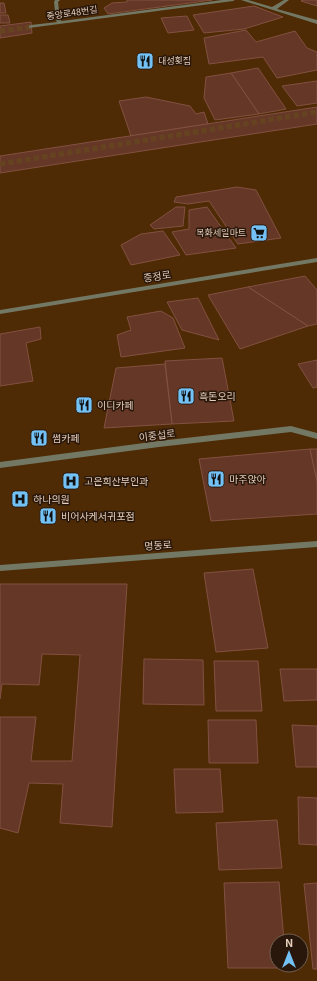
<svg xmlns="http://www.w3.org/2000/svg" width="317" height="981" viewBox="0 0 317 981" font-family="Georgia,'Noto Sans KR',serif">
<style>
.building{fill:#653727;stroke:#825140}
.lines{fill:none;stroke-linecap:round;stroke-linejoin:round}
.minor-tunnel{stroke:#654320;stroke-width:5.5;stroke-dasharray:5.5 3;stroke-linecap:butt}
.minor{fill:#727863;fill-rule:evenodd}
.tertiary{fill:#727863;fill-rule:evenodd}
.labels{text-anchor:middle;stroke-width:3;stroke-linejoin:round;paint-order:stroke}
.far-street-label{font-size:9px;fill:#e5cebc;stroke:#28170a}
.far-poi-label{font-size:9px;fill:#e5cebc;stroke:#28170a;text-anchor:start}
.street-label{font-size:10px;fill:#e5cebc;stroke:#28170a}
.poi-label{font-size:10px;fill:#e5cebc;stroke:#28170a;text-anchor:start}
</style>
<rect width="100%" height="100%" fill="#4e2a05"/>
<g class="building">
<path d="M127 0H212L108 14 104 8 112 3 127 2Z"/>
<path d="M302 0H317V6L301 1Z"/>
<path d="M0 3H4L6 13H0Z"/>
<path d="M254 6 283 17 244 29 204 33 193 15Z"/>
<path d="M0 15H8L10 23H0Z"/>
<path d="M187 16 194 30 168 33 161 18Z"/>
<path d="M31 22 32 33 0 38V26Z"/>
<path d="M246 30 256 42 295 31 307 48 317 52V70L277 78 263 57 209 64 204 38Z"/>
<path d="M258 68 286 109 259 114 231 73Z"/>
<path d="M231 73 259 114 215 120 204 98 206 77Z"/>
<path d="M317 81V103L297 106 282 86Z"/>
<path d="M146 97 190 106 196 114 204 112 208 124 131 136 119 101Z"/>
<path d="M317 107V124L0 173V156Z"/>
<path d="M237 187 256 190 281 238 238 244 209 201 188 204 174 202 176 197Z"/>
<path d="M176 207H185L183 226 154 229 150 225Z"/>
<path d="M207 207 236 248 186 255 172 232 189 229V210Z"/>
<path d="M163 231 180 255 131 265 121 245 141 234Z"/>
<path d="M305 276 317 290V324L308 326 248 287Z"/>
<path d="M248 287 308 326 240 349 208 295Z"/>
<path d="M198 298 219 340 182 330 167 302Z"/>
<path d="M161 311 173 318 185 348 121 357 117 335 131 330 127 317Z"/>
<path d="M40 327 41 339 26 343 33 381 0 386V334Z"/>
<path d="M222 358 234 421 172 424 165 361Z"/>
<path d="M317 360V387L313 388 298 364Z"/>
<path d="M165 364 172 424 104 428 116 368Z"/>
<path d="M310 449 317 481V514L211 521 199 459Z"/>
<path d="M310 449H317V481Z"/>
<path d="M253 569 268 648 216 652 204 573Z"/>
<path d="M0 584H127L112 827 60 823 63 784 29 783 18 833 0 828V717H36L31 761H72L80 655 42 654 39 685 2 684 0 699Z"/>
<path d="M144 659 203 660 204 705 143 704Z"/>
<path d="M214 661H258L262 711H216Z"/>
<path d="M280 669H317V700L284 701Z"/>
<path d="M208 720H256L258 763H209Z"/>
<path d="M292 725 317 726V767H296Z"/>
<path d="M174 769H220L223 812 176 813Z"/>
<path d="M298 797 317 798V845L299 844Z"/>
<path d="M277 820 282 868 219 870 216 823Z"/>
<path d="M279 882 284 941H277V965H285L286 968H228L224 883Z"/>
<path d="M317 883V969H313L304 884Z"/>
</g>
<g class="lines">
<g class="minor-tunnel">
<path d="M0 31 31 27"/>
<path d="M0 164 317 112"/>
</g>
<g class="minor">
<path d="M55 0H60L58 2 60 20 62 21 222 0H235L233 1 29 28V26L31 25 57 22 56 20 54 2Z"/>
<path d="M241 0H248L272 7 284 0H289L277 9 317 20V24Z"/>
<path d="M291 426 317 433V439L291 432 159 447 0 468V462L159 441Z"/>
<path d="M317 541V547L0 571V565Z"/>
</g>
<path class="tertiary" d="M317 258V262L0 314V310Z"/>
</g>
<defs>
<g id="restaurant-square" transform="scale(0.9)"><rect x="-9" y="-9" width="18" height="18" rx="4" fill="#73c1f5" stroke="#28170a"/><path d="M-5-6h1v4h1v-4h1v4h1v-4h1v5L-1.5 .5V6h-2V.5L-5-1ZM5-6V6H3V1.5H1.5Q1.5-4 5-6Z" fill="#111"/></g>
<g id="supermarket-square" transform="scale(0.9)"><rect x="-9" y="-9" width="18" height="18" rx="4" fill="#73c1f5" stroke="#28170a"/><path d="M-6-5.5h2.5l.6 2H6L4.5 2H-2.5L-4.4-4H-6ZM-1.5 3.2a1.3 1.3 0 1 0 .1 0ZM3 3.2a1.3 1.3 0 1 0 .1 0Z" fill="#111"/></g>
<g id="hospital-square" transform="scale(0.9)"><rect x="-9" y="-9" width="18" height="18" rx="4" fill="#73c1f5" stroke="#28170a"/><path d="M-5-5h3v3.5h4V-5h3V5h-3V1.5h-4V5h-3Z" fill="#111"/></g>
</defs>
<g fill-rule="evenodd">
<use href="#restaurant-square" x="145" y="61"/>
<use href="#supermarket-square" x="259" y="233"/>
<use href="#restaurant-square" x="186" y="396"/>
<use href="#restaurant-square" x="84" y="405"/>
<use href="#restaurant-square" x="39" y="438"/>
<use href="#restaurant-square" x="216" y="479"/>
<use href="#hospital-square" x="71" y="481"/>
<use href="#hospital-square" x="20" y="499"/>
<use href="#restaurant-square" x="48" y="516"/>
</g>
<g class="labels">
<g class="far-street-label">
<text transform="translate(72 13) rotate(-8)" y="3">중앙로48번길</text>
</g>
<g class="far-poi-label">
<text x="158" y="64">대성횟집</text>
<text x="246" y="236" text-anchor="end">목화세일마트</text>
</g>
<g class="street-label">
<text transform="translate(157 276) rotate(-9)" y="4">중정로</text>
<text transform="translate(157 435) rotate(-7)" y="4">이중섭로</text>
<text transform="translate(158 545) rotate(-4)" y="4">명동로</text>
</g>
<g class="poi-label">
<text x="199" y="400">흑돈오리</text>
<text x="97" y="409">이디카페</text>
<text x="52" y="442">썸카페</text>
<text x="229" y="483">마주앉아</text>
<text x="84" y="485">고은희산부인과</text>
<text x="33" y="503">하나의원</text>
<text x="61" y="520">비어사케서귀포점</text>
</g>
</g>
<g transform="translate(289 953)"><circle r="19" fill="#28170a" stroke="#746051"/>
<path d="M0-3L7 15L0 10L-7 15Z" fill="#73c1f5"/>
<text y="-6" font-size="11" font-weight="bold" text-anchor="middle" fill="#e5cebc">N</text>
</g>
</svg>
